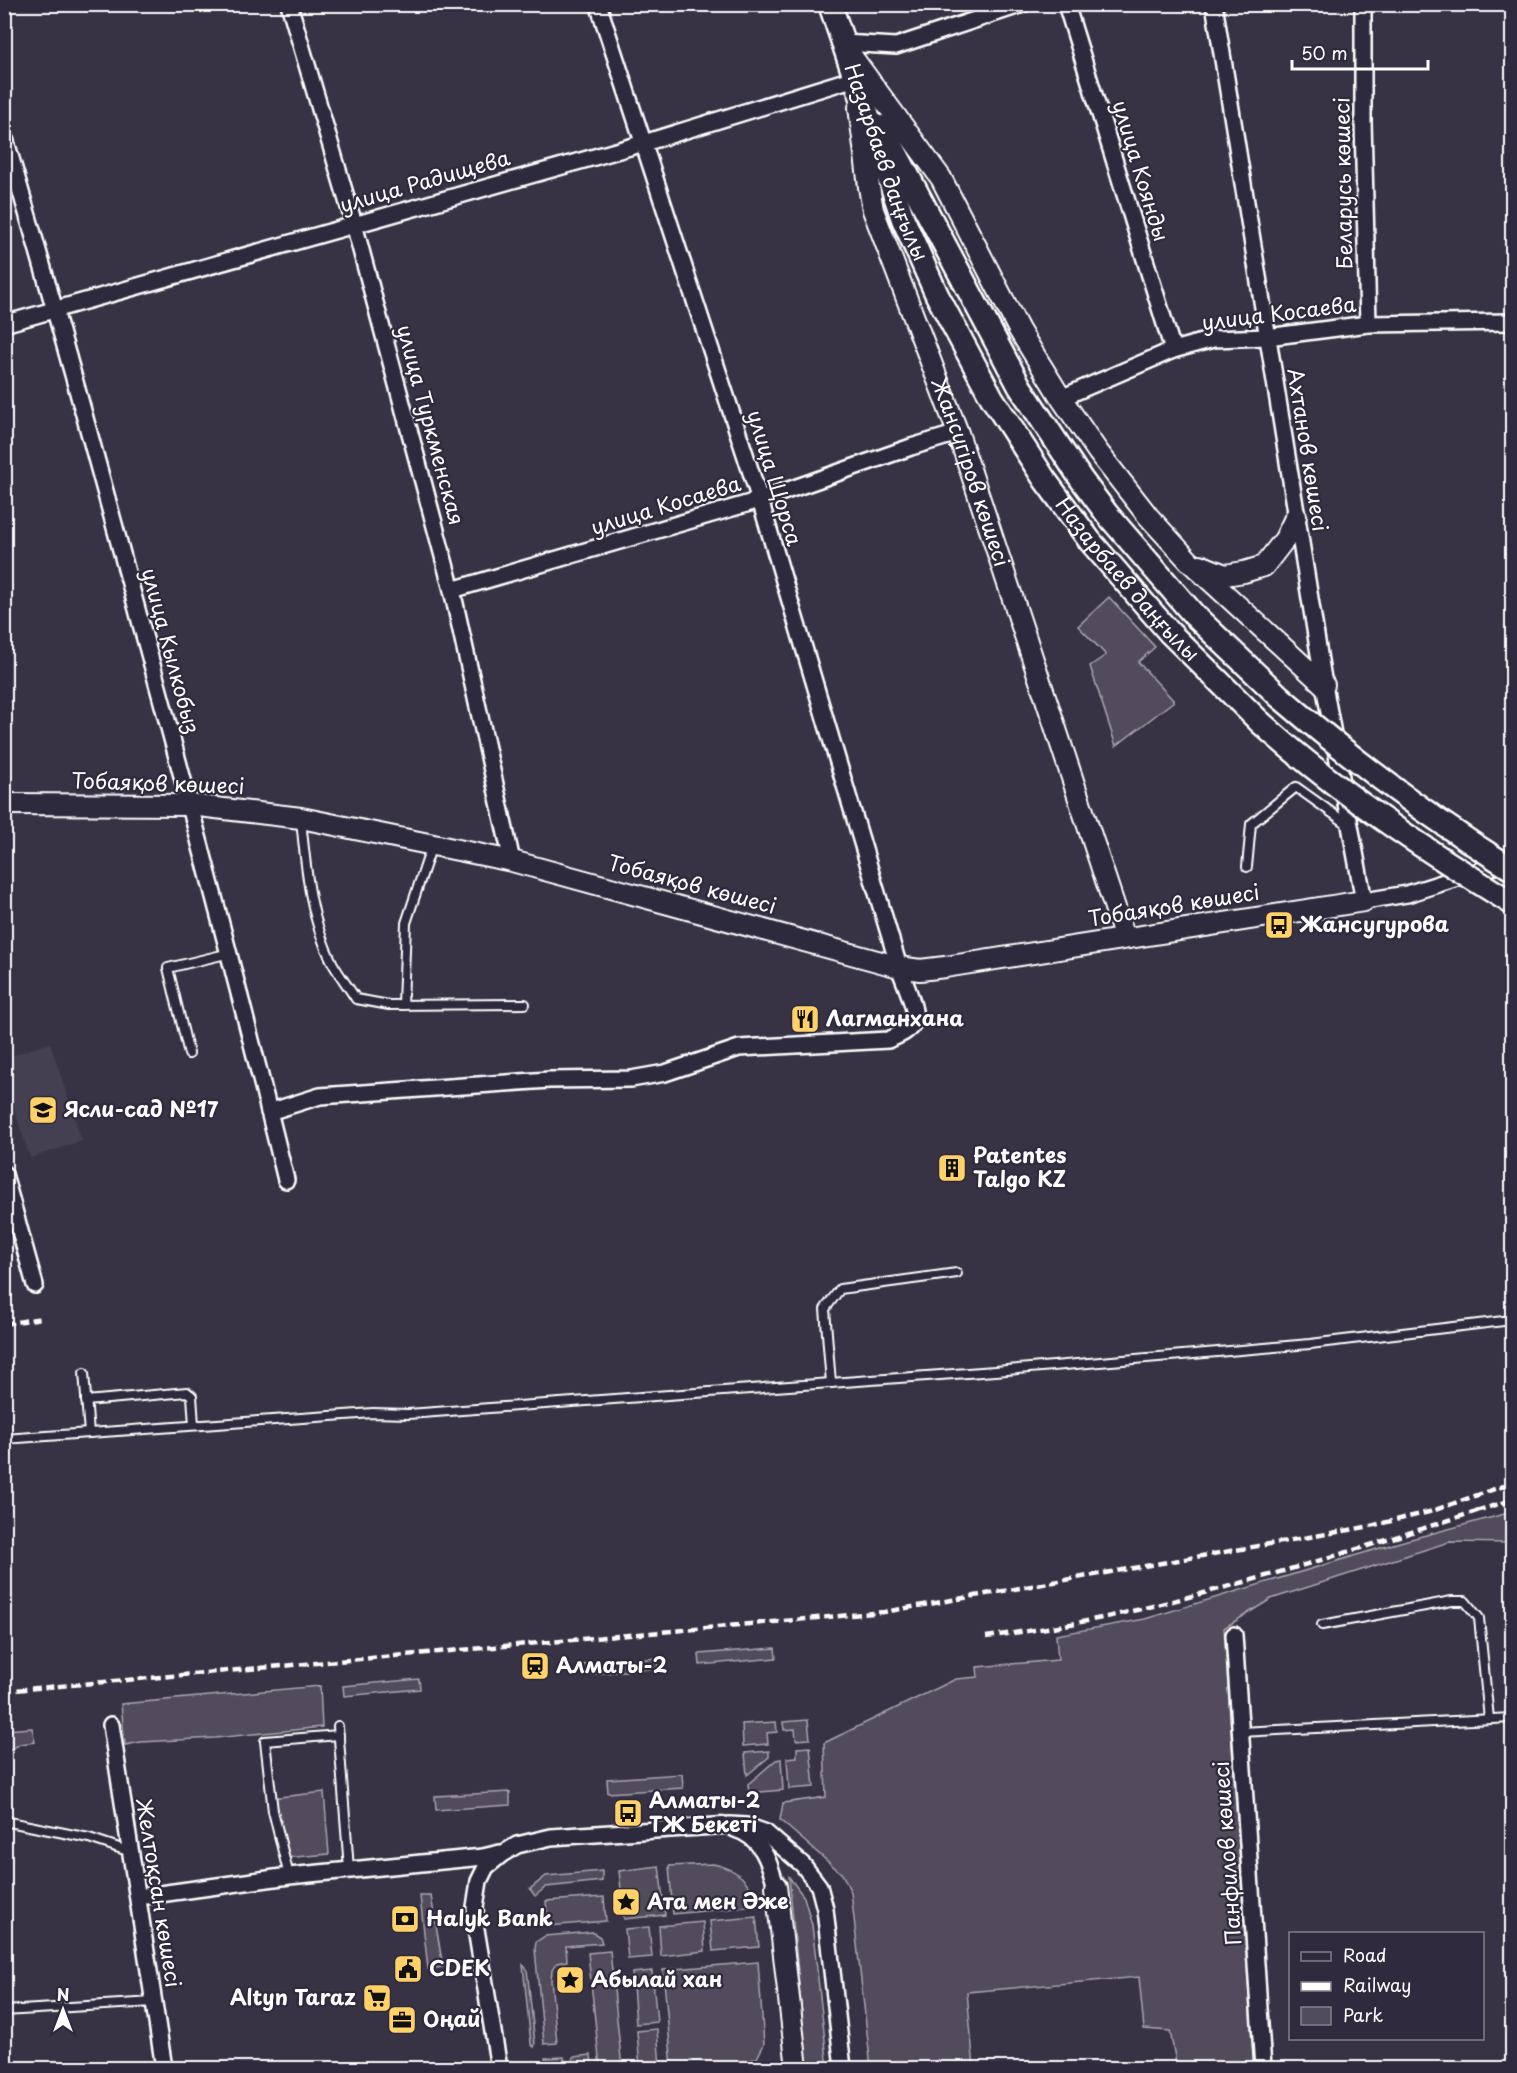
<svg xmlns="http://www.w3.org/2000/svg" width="1517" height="2073" viewBox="0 0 1517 2073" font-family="'Playpen Sans',sans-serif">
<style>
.built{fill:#444051}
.green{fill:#514c5c;stroke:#a8a6ae;stroke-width:1.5}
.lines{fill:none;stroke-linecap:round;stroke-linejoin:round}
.service-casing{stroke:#fff;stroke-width:12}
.minor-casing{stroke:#fff;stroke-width:20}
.tertiary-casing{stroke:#fff;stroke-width:24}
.secondary-casing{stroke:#fff;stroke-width:27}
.service{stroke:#2f2a3d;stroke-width:8}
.minor{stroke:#2f2a3d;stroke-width:15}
.tertiary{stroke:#2f2a3d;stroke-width:20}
.secondary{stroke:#2f2a3d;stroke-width:22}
.rail{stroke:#fff;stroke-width:4.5;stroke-dasharray:9 4.5;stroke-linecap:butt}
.secondary-bridge-casing{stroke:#fff;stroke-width:27;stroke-linecap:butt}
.secondary-bridge{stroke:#2f2a3d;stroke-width:22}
.labels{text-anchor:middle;stroke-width:4.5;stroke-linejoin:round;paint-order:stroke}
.street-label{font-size:21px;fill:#fff;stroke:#2f2a3d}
.poi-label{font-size:21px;font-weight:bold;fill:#fff;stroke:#2f2a3d;text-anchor:start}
</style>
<rect width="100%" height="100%" fill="#373345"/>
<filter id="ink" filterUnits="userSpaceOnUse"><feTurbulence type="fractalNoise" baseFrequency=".0167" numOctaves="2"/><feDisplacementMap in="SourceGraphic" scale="12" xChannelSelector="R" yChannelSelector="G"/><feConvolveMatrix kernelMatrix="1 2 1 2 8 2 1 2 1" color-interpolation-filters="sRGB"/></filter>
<g filter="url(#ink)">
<path class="built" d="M50 1043 82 1141 30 1158 5 1080V1058Z"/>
<g class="green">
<path d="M1109 597 1155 647 1138 662 1174 701 1116 746 1090 666 1106 655 1078 626Z"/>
<path d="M1512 1512V1543L1449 1542 1271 1599 1224 1628 1254 2068H1177L1170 2031 1144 2029 1139 1977 967 1992 974 2068H871L851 1892 842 1874 780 1820 783 1803 826 1797 824 1743 956 1679 978 1677 977 1667 1058 1660 1056 1635 1145 1619 1400 1542Z"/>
<path d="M775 1648 776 1658 700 1665 699 1654Z"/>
<path d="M657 1658 658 1668 582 1675 581 1665Z"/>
<path d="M419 1679 420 1689 344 1696 343 1686Z"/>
<path d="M320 1686 322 1727 215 1738 141 1742 125 1745 121 1704Z"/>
<path d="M808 1720 810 1739 796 1740 795 1729 784 1730 783 1722Z"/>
<path d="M776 1722 777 1732 767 1733 768 1744 743 1746 742 1724Z"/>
<path d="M32 1728 35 1742 20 1744 5 1753V1730Z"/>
<path d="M810 1747 814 1787 789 1789 787 1758 797 1757V1748Z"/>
<path d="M769 1751V1757L747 1775 745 1753Z"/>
<path d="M781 1759 783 1790 749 1793 748 1784 776 1760Z"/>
<path d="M682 1774 683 1788 608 1793 607 1779Z"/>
<path d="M324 1792 329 1854 285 1858 271 1798Z"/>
<path d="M510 1792V1805L436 1810 435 1796Z"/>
<path d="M713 1864C737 1868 752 1883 757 1906L673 1914 669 1866Z"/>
<path d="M659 1866 665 1915 624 1919 623 1907 629 1906 628 1898H622L619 1871Z"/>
<path d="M602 1871V1881L546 1887 535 1896 530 1889 546 1876Z"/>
<path d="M789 1877 804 1897 812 1925 828 2068H807Z"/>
<path d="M420 1896H431L443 1967 428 1969Z"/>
<path d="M604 1897 606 1921 548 1926 546 1901Z"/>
<path d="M756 1917 759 1947 713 1951 710 1921Z"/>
<path d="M703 1922 705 1951 661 1956 659 1926Z"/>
<path d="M649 1927 652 1957 628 1959 625 1929Z"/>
<path d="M592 1932 600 1937 602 1943 566 1946 567 1961 557 1963 552 1970 551 1980 557 2043 544 2044 535 1949 536 1942 545 1936Z"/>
<path d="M610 1951 622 2068H600L588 1953Z"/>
<path d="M758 1962 764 2044 757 2058 748 2061 672 2067 663 1970Z"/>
<path d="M523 1965 527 1969 535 2044 534 2047 531 2044Z"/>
<path d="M652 1971 657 2022 636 2024 632 1973Z"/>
<path d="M657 2029 660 2067 640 2068 637 2031Z"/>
<path d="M591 2055 592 2068H574L573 2057Z"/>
<path d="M564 2057 566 2068H549L545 2058Z"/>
</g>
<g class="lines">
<g class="service-casing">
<g id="service">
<path d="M301 820C306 869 310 920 333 964 340 976 349 988 356 999L389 1005 525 1004"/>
<path d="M1247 867 1251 824 1296 787 1349 825"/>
<path d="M403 1005 406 923 432 845"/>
<path d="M189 1054 168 968 230 953"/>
<path d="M84 1373 89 1433"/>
<path d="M831 1383 825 1309 840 1289 957 1273"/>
<path d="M86 1401 187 1392 192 1396 194 1425"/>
<path d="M4 1439 373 1413 408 1414 995 1371 1310 1344 1512 1320"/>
<path d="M1322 1625 1452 1601H1465L1479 1618 1489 1719"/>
<path d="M338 1726 349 1869"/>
<path d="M1241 1732 1512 1718"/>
<path d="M4 1821 89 1838 131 1852"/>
<path d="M289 1876 273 1811 265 1741 339 1735"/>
<path d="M4 2011 154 2002"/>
</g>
</g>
<g class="minor-casing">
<g id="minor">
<path d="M289 4 354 224 452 590 512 861"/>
<path d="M1066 4 1173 350"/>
<path d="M1214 4 1324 685 1364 901 1407 894 1507 862"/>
<path d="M1363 4V121L1368 324"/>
<path d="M843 43 896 46 1023 4"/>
<path d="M4 135C52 295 96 456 139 617 190 804 240 992 286 1180"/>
<path d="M4 324 644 143 855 78"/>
<path d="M1061 398 1173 350 1213 339 1267 337 1368 324 1512 322"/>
<path d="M452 590 760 500 911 447 958 433"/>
<path d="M269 1112 320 1096 549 1080 631 1079 665 1073 739 1048 888 1040C897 1036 911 1031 914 1021 918 1011 903 979 899 967L760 500 598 4"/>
<path d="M4 1174 35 1285"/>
<path d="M1234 1635 1263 2068"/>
<path d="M111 1725 164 2068"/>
<path d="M735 1829C762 1837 769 1861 776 1886"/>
<path d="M138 1897 289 1876 483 1857 500 1853"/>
<path d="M499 2068 476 1929 475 1907 479 1881 486 1867 502 1854 517 1845 551 1837 730 1825 746 1826 766 1833 803 1865 819 1886 825 1909 843 2068"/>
</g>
</g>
<g class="tertiary-casing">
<g id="tertiary">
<path d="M850 54 941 178 1019 330 1061 398 1098 452 1148 516 1190 562 1324 685"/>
<path id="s1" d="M859 107 869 187 873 210 958 433 1125 938"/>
<path d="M1200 565 1225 575 1244 572 1264 566 1285 539 1296 516"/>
<path d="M4 804 190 805 301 818 512 861 899 967 920 970 945 967 1364 901"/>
<path d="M776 1886 797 2068"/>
</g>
</g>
<g class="secondary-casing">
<g id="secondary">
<path id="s2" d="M830 4 903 219 937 295 992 398 1045 480 1090 541 1170 633 1260 722"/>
<path d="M882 127 1020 387 1081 479 1107 514 1194 615 1280 697"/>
</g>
</g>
<use href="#service" class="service"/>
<use href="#minor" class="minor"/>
<use href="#tertiary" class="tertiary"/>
<use href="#secondary" class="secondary"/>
<g class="rail">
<path d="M4 1324 42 1318"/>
<path d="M1476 1511 1512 1500"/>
<path d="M986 1637C1028 1631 1070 1625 1111 1616 1237 1587 1361 1549 1483 1509"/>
<path d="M4 1691 884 1612 1366 1527 1429 1512 1512 1483"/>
</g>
<g class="secondary-bridge-casing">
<g id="secondary-bridge">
<path d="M1280 697C1354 761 1430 818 1512 869"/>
<path d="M1260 722C1337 792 1424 849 1512 903"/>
</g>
</g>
<use href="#secondary-bridge" class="secondary-bridge"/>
</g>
</g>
<defs>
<g id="bus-square" transform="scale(1.5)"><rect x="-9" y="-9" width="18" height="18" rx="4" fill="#ffd166" stroke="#2f2a3d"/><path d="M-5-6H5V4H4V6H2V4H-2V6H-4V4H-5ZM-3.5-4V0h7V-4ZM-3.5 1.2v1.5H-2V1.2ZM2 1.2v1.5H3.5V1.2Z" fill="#111"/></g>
<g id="restaurant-square" transform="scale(1.5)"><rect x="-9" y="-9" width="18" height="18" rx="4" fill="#ffd166" stroke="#2f2a3d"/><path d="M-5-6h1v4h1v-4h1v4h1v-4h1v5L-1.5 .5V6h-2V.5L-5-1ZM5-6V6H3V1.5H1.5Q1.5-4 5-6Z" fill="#111"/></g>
<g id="school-square" transform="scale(1.5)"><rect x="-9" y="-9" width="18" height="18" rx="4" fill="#ffd166" stroke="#2f2a3d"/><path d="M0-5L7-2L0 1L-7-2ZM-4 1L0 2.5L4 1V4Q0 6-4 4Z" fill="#111"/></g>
<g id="building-square" transform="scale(1.5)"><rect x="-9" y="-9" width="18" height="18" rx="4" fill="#ffd166" stroke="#2f2a3d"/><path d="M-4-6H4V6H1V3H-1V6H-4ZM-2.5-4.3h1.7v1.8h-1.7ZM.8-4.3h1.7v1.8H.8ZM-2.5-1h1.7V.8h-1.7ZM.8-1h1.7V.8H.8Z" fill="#111"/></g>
<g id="station-square" transform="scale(1.5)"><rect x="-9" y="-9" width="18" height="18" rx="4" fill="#ffd166" stroke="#2f2a3d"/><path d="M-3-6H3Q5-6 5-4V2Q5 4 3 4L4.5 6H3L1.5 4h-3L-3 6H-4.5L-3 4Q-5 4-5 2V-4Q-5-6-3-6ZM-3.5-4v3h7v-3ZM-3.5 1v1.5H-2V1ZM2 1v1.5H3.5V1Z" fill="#111"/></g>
<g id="sight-square" transform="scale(1.5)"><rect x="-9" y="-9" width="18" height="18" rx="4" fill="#ffd166" stroke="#2f2a3d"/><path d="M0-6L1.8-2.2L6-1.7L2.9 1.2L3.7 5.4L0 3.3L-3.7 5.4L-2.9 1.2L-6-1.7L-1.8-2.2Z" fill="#111"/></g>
<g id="bank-square" transform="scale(1.5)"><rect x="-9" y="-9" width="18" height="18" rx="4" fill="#ffd166" stroke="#2f2a3d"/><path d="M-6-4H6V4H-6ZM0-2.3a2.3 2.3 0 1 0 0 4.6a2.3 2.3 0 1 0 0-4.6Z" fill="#111"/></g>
<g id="civic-square" transform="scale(1.5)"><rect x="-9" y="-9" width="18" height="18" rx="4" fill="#ffd166" stroke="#2f2a3d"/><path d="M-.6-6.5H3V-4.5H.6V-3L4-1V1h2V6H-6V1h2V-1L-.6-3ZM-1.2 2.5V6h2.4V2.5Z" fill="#111"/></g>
<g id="supermarket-square" transform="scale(1.5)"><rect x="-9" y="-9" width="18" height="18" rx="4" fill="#ffd166" stroke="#2f2a3d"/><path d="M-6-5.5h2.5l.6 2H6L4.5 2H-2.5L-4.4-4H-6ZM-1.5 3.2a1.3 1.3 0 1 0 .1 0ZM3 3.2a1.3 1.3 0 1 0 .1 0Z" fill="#111"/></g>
<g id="office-square" transform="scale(1.5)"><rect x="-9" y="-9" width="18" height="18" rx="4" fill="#ffd166" stroke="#2f2a3d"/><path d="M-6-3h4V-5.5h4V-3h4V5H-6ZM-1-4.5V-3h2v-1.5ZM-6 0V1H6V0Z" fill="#111"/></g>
</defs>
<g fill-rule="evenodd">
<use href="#bus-square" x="1279" y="925"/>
<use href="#restaurant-square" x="805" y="1019"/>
<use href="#school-square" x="43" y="1110"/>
<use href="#building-square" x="952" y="1168"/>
<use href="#station-square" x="535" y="1666"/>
<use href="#bus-square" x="628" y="1813"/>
<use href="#sight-square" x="626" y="1902"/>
<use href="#bank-square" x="405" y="1919"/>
<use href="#civic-square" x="408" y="1969"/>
<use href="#sight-square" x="570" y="1980"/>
<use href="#supermarket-square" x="377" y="1998"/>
<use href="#office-square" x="402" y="2020"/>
</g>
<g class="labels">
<g class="street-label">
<text transform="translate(1140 171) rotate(73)" y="7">улица Коянды</text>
<text transform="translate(425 182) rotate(-16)" y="7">улица Радищева</text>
<text transform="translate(1344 183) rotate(-91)" y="7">Беларусь көшесі</text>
<text dy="7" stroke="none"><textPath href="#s2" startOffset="168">Назарбаев даңғылы</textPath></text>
<text transform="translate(1279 314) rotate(-7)" y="7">улица Косаева</text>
<text transform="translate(430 425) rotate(75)" y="7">улица Туркменская</text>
<text transform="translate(1307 450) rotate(81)" y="7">Ахтанов көшесі</text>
<text dy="7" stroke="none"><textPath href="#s1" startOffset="384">Жансүгіров көшесі</textPath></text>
<text transform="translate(774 478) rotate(73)" y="7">улица Щорса</text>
<text transform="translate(666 506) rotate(-17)" y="7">улица Косаева</text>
<text dy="7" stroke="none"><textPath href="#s2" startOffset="654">Назарбаев даңғылы</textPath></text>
<text transform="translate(170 651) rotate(75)" y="7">улица Кылкобыз</text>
<text transform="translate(158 784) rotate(2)" y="7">Тобаяқов көшесі</text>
<text transform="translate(692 885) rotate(15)" y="7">Тобаяқов көшесі</text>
<text transform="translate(1174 906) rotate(-9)" y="7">Тобаяқов көшесі</text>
<text transform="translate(1228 1853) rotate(-94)" y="7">Панфилов көшесі</text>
<text transform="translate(158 1893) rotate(81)" y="7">Желтоқсан көшесі</text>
</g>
<g class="poi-label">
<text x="1300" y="932">Жансугурова</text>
<text x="826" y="1026">Лагманхана</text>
<text x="64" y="1117">Ясли-сад №17</text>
<text x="973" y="1163">Patentes<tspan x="973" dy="24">Talgo KZ</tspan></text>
<text x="556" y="1673">Алматы-2</text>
<text x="649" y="1808">Алматы-2<tspan x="649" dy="24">ТЖ Бекеті</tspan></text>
<text x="647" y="1909">Ата мен Әже</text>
<text x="426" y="1926">Halyk Bank</text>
<text x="429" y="1976">CDEK</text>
<text x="591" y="1987">Абылай хан</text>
<text x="356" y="2005" text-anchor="end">Altyn Taraz</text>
<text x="423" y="2027">Оңай</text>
</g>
</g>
<rect width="1517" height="2073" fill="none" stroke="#2f2a3d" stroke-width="24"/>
<rect x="12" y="12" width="1493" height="2049" fill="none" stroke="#fff" stroke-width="2" filter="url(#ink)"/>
<rect x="1289" y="1932" width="195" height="108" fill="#2f2a3d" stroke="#827f8b" stroke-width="1.5"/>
<rect x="1301" y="1952" width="30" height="9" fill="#2f2a3d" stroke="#827f8b" stroke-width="1.5"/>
<text x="1343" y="1962" font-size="18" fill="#ffffff">Road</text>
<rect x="1301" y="1982" width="30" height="9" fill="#ffffff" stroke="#827f8b" stroke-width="1.5"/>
<text x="1343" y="1992" font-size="18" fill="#ffffff">Railway</text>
<rect x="1301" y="2007" width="30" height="18" fill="#514c5c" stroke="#827f8b" stroke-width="1.5"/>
<text x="1343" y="2022" font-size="18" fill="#ffffff">Park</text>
<g transform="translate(63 2010)" stroke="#2f2a3d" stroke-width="4.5" paint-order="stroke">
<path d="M0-4.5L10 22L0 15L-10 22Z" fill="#ffffff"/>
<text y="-9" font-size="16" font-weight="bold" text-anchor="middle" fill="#ffffff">N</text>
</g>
<path d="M1292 60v9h136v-9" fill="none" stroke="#ffffff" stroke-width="3"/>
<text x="1301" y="60" font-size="18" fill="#ffffff" stroke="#2f2a3d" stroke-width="4.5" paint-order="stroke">50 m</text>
</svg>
